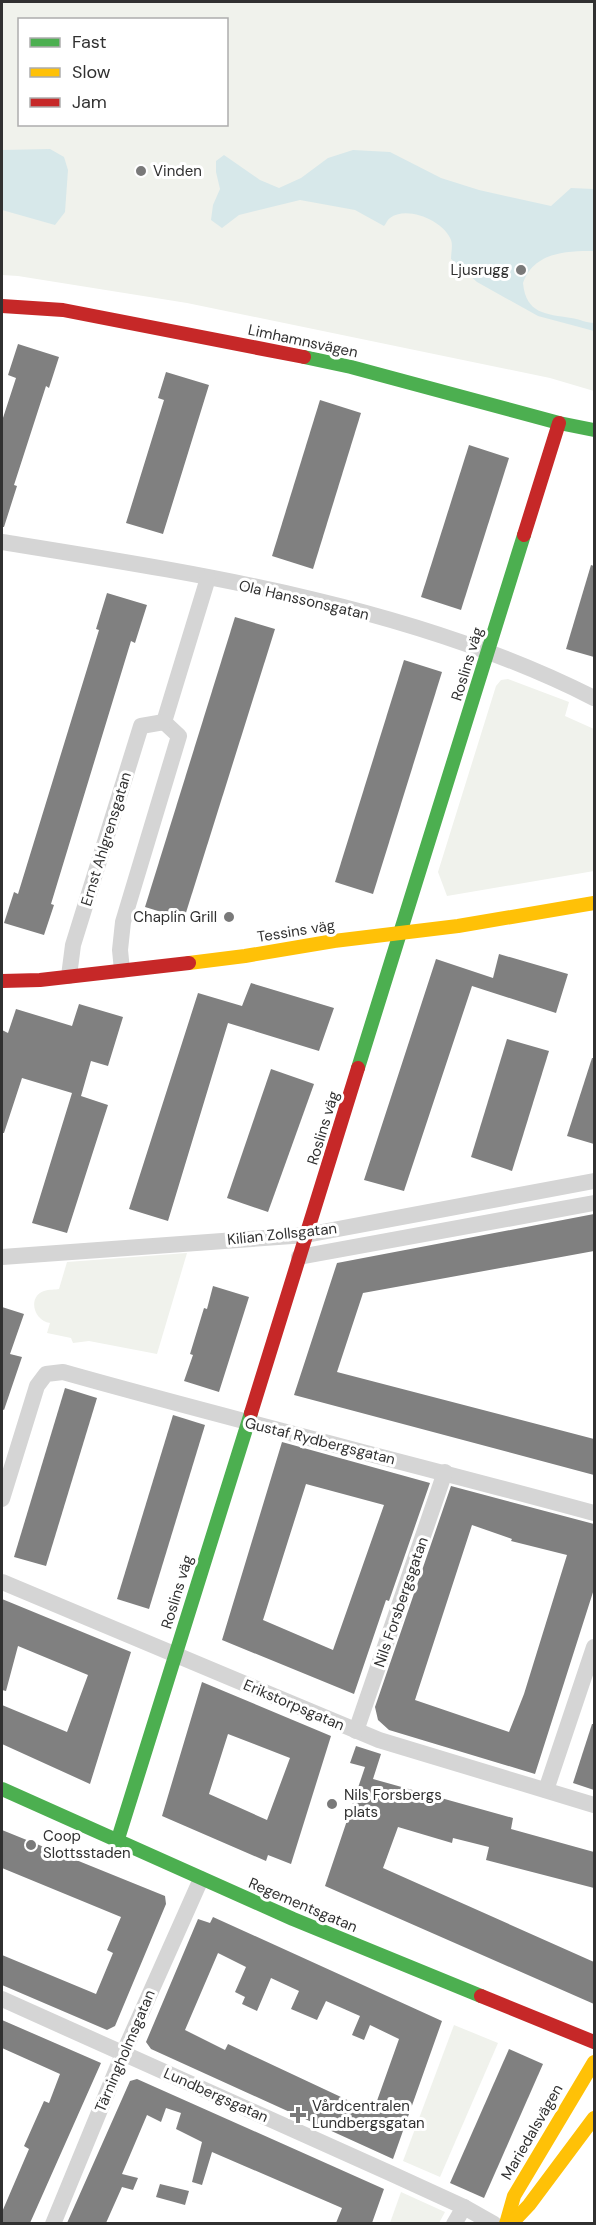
<svg xmlns="http://www.w3.org/2000/svg" width="596" height="2225" viewBox="0 0 596 2225" font-family="'DM Sans',sans-serif">
<style>
.green{fill:#f0f2ec;fill-rule:evenodd}
.water{fill:#d7e8ea}
.building{fill:#808080;fill-rule:evenodd}
.lines{fill:none;stroke-linecap:round;stroke-linejoin:round}
.street{stroke:#d5d5d5;stroke-width:16}
.fast{stroke:#4caf50;stroke-width:14}
.slow{stroke:#ffc107;stroke-width:14}
.jam{stroke:#c62828;stroke-width:14}
.poi-dot{fill:#797979;stroke:#fff;stroke-width:2}
.labels{text-anchor:middle;stroke-width:6;stroke-linejoin:round;paint-order:stroke}
.poi-label{font-size:15px;fill:#313131;stroke:#fff;text-anchor:start}
.street-label{font-size:15px;fill:#313131;stroke:#fff}
</style>
<rect width="100%" height="100%" fill="#fff"/>
<g class="green">
<path d="M2 2H594V391L550 378 187 303 18 276 2 275ZM20 20H226V124H20Z"/>
<path d="M508 679 569 702 565 716 594 729V871L447 896 438 872 496 686 501 680Z"/>
<path d="M187 1253 157 1354 89 1341 73 1343 71 1338 47 1333 50 1323C34 1321 27 1297 44 1291 49 1289 55 1290 59 1289L67 1262Z"/>
<path d="M454 2025 498 2043 440 2177 403 2161Z"/>
<path d="M401 2192 445 2212 439 2223H390Z"/>
</g>
<g class="water">
<path d="M50 149 64 157 68 170 65 212 55 225 2 210V150Z"/>
<path d="M353 150 390 152 441 178 479 190 551 206 571 188 594 189V251C566 251 534 252 523 283 526 314 546 314 571 318 580 319 586 323 594 323V331L538 316 477 282 451 259C451 254 453 245 451 240 444 221 407 205 390 218 387 220 386 224 384 226L355 210 300 200 239 215 222 228 211 220 213 205 220 189 216 172V161L224 155 260 180 279 188 301 178 328 158Z"/>
</g>
<g class="building">
<path d="M18 344 59 357 49 388 46 386 14 485 17 486 4 527H2V421L16 378 8 375Z"/>
<path d="M166 372 209 385 163 534 126 523 164 400 158 398Z"/>
<path d="M320 400 361 413 313 569 272 556Z"/>
<path d="M469 445 509 458 461 610 421 597Z"/>
<path d="M591 565 594 566V657L566 649Z"/>
<path d="M107 593 147 605 135 643 131 641 51 904 54 905 44 935 4 923 14 892 18 894 99 630 96 629Z"/>
<path d="M235 617 275 629 184 919 145 907Z"/>
<path d="M404 660 442 672 373 894 335 882Z"/>
<path d="M499 954 568 974 556 1013 472 986 404 1191 364 1180 436 959 493 978Z"/>
<path d="M251 983 334 1008 319 1051 228 1023 168 1221 129 1209 198 993 242 1006Z"/>
<path d="M79 1004 123 1017 108 1066 91 1061 81 1096 108 1105 67 1233 32 1223 72 1093 22 1078 4 1133H2V1030L8 1033 16 1009 72 1026Z"/>
<path d="M507 1039 549 1051 512 1171 471 1157Z"/>
<path d="M592 1058H594V1144L567 1136Z"/>
<path d="M271 1069 314 1084 268 1212 227 1198Z"/>
<path d="M594 1214V1251L363 1293 337 1372 594 1439V1475L294 1395 337 1263Z"/>
<path d="M213 1286 249 1297 219 1392 184 1381 193 1355 190 1354 204 1308 207 1309Z"/>
<path d="M2 1307 24 1314 10 1354 22 1357 4 1410 2 1409Z"/>
<path d="M65 1388 97 1398 46 1566 14 1557Z"/>
<path d="M173 1415 205 1425 149 1609 117 1599Z"/>
<path d="M282 1442 430 1483 389 1601 386 1600 354 1694 222 1640ZM306 1484 384 1505 333 1650 263 1620Z"/>
<path d="M451 1486 594 1524V1589L535 1774 389 1730 378 1720 375 1707ZM472 1525 512 1539 511 1541 567 1555 524 1694 509 1732 415 1700Z"/>
<path d="M2 1599 131 1652 90 1784 2 1744V1705L67 1732 88 1675 18 1646 6 1691 2 1690Z"/>
<path d="M202 1682 331 1736 291 1864 268 1855 266 1861 162 1816ZM228 1734 290 1758 267 1820 209 1794Z"/>
<path d="M592 1724H594V1790L573 1783Z"/>
<path d="M356 1746 381 1754 373 1779 513 1818 511 1829 594 1852V1888L486 1860 489 1847 453 1838 452 1843 398 1827 383 1868 594 1962V2004L325 1886 365 1767 350 1763Z"/>
<path d="M2 1830 165 1896 166 1904 115 2026 107 2030 2 1985V1955L96 1994 113 1953 107 1950 121 1917 2 1868Z"/>
<path d="M213 1917 442 2021 393 2159 151 2049 146 2042 198 1919 210 1923ZM218 1953 246 1967 235 1992 245 1997 242 2004 257 2011 271 1978 299 1991 291 2009 317 2020 326 2001 360 2016 352 2035 364 2040 370 2025 399 2039 373 2112 228 2044 225 2050 185 2030Z"/>
<path d="M2 2020 101 2063 30 2223H2V2212L29 2149 24 2146 44 2101 49 2103 60 2074 2 2048Z"/>
<path d="M509 2049 543 2064 484 2198 450 2183Z"/>
<path d="M137 2079 384 2189 372 2223H336L342 2208 212 2152 202 2185 192 2182 202 2142 176 2129 181 2113 166 2108 161 2122 147 2115 122 2174 138 2178 133 2190 122 2187 106 2223H67L130 2081Z"/>
<path d="M160 2184 189 2191 185 2205 156 2197Z"/>
</g>
<g class="lines">
<g class="street">
<path d="M2 542C201 574 413 606 594 698"/>
<path d="M164 722 208 578"/>
<path d="M122 970 120 950 123 922 179 736 164 722"/>
<path d="M69 976 73 945 141 726 164 722"/>
<path d="M2 1257 306 1235 594 1181"/>
<path d="M299 1257 594 1203"/>
<path d="M2 1499 37 1386 46 1374 63 1372C240 1422 418 1465 594 1513"/>
<path d="M2 1582 379 1740 594 1805"/>
<path d="M356 1731 445 1472"/>
<path d="M546 1790 594 1647"/>
<path d="M2 1999 392 2174 464 2207 494 2224"/>
<path d="M53 2224 123 2054 201 1879"/>
<path d="M454 2224 464 2207"/>
</g>
<g class="fast">
<path d="M304 357 351 367 559 423 594 430"/>
<path d="M358 1068 524 535"/>
<path d="M2 1789 293 1919 481 1996"/>
<path d="M117 1842 251 1413"/>
</g>
<g class="slow">
<path d="M189 963 245 956 334 941 458 926 594 903"/>
<path d="M506 2224 514 2196 594 2062"/>
<path d="M511 2224 529 2205 594 2118"/>
</g>
<g class="jam">
<path d="M2 306 63 310 304 357"/>
<path d="M524 535 559 423"/>
<path d="M2 981 40 980 189 963"/>
<path d="M251 1413 358 1068"/>
<path d="M481 1996 594 2042"/>
</g>
</g>
<g class="poi-dot">
<circle cx="141" cy="171" r="6"/>
<circle cx="521" cy="270" r="6"/>
<circle cx="229" cy="917" r="6"/>
<circle cx="332" cy="1804" r="6"/>
<circle cx="31" cy="1845" r="6"/>
<path d="M295 2106h6v6h6v6h-6v6h-6v-6h-6v-6h6z"/>
</g>
<g class="labels">
<g class="poi-label">
<text x="153" y="176">Vinden</text>
<text x="509" y="275" text-anchor="end">Ljusrugg</text>
<text x="217" y="922" text-anchor="end">Chaplin Grill</text>
<text x="344" y="1800">Nils Forsbergs<tspan x="344" dy="17">plats</tspan></text>
<text x="43" y="1841">Coop<tspan x="43" dy="17">Slottsstaden</tspan></text>
<text x="312" y="2111">Vårdcentralen<tspan x="312" dy="17">Lundbergsgatan</tspan></text>
</g>
<g class="street-label">
<text transform="translate(303 341) rotate(12)" y="5">Limhamnsvägen</text>
<text transform="translate(304 600) rotate(13)" y="5">Ola Hanssonsgatan</text>
<text transform="translate(467 664) rotate(-73)" y="5">Roslins väg</text>
<text transform="translate(106 839) rotate(-73)" y="5">Ernst Ahlgrensgatan</text>
<text transform="translate(296 931) rotate(-9)" y="5">Tessins väg</text>
<text transform="translate(323 1128) rotate(-73)" y="5">Roslins väg</text>
<text transform="translate(282 1234) rotate(-6)" y="5">Kilian Zollsgatan</text>
<text transform="translate(320 1441) rotate(14)" y="5">Gustaf Rydbergsgatan</text>
<text transform="translate(177 1592) rotate(-73)" y="5">Roslins väg</text>
<text transform="translate(401 1602) rotate(-71)" y="5">Nils Forsbergsgatan</text>
<text transform="translate(294 1705) rotate(23)" y="5">Erikstorpsgatan</text>
<text transform="translate(303 1905) rotate(23)" y="5">Regementsgatan</text>
<text transform="translate(125 2051) rotate(-67)" y="5">Tärningholmsgatan</text>
<text transform="translate(216 2095) rotate(24)" y="5">Lundbergsgatan</text>
<text transform="translate(532 2132) rotate(-60)" y="5">Mariedalsvägen</text>
</g>
</g>
<rect width="596" height="2225" fill="none" stroke="#313131" stroke-width="6"/>
<rect x="18" y="18" width="210" height="108" fill="#ffffff" stroke="#adadad" stroke-width="1.5"/>
<rect x="30" y="38" width="30" height="9" fill="#4caf50" stroke="#adadad" stroke-width="1.5"/>
<text x="72" y="48" font-size="18" fill="#313131">Fast</text>
<rect x="30" y="68" width="30" height="9" fill="#ffc107" stroke="#adadad" stroke-width="1.5"/>
<text x="72" y="78" font-size="18" fill="#313131">Slow</text>
<rect x="30" y="98" width="30" height="9" fill="#c62828" stroke="#adadad" stroke-width="1.5"/>
<text x="72" y="108" font-size="18" fill="#313131">Jam</text>
</svg>
